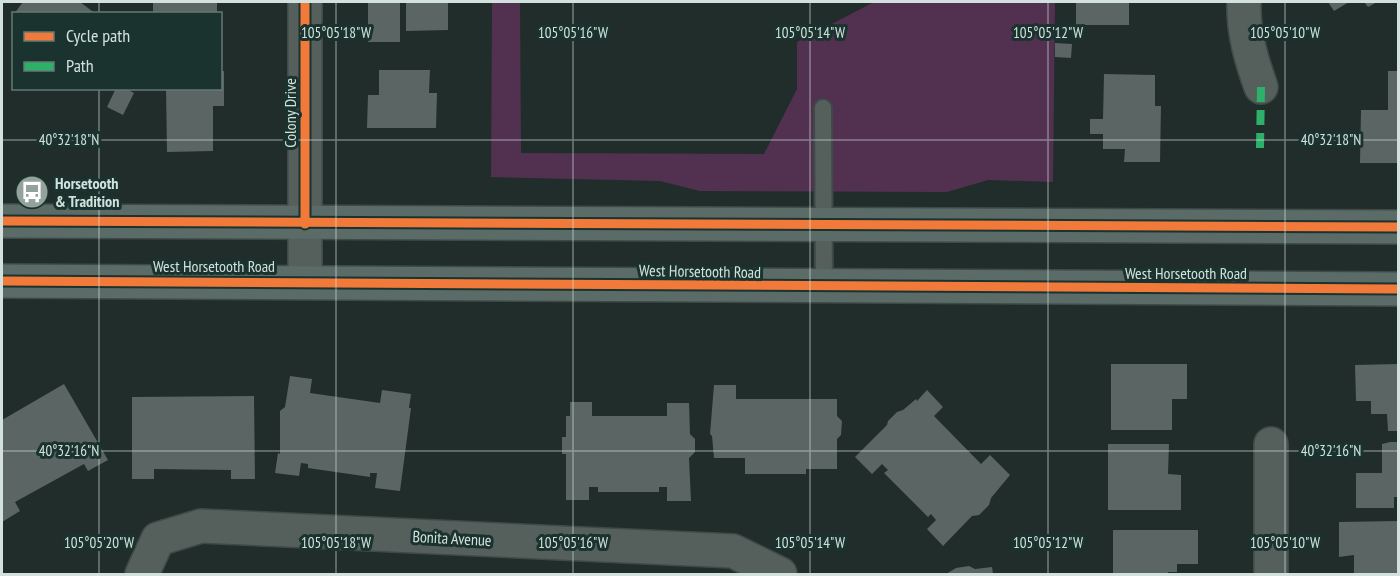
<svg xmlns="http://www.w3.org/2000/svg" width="1400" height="576" viewBox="0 0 1400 576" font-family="'PT Sans Narrow',sans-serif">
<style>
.green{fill:#523150}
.building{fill:#5b6563}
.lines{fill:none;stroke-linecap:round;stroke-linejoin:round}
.service-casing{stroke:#3f4a47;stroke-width:20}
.minor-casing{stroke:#3f4a47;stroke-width:36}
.primary-casing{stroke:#3f4a47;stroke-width:36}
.service{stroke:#555f5c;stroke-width:16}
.minor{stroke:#555f5c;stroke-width:33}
.primary{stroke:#5a6b68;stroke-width:33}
.quiet{stroke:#2db169;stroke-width:8;stroke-dasharray:15 8;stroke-linecap:butt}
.cycleway-casing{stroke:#1b332e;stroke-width:13}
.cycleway{stroke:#f17a3a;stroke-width:9}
.ticks{fill:none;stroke:#d2e1dd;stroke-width:1.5;stroke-opacity:0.45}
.labels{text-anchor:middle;stroke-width:6;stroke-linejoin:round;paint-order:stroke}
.street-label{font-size:16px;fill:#d2e1dd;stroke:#1b332e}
.poi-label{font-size:16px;font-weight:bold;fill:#d2e1dd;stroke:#1b332e;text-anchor:start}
.ticks-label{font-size:15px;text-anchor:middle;fill:#d2e1dd;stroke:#1b332e;stroke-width:6;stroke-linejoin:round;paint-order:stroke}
</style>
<rect width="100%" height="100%" fill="#212d2a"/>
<path class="green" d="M492 2H520L521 153 764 154 797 89V42L874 2H1055L1053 182 988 180 947 192 700 191 660 181 491 177Z"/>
<g class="building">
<path d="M23 2H80L96 14H14Z"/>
<rect x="153" y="2" width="64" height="12"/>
<rect x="368" y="2" width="32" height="40"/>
<path d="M406 2H448V30L406 31Z"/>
<rect x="1076" y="2" width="53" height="23"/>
<path d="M1328 2H1349L1334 11Z"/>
<path d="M1364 2H1377L1368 7Z"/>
<path d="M1055 43 1072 44 1071 58 1055 57Z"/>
<path d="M379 70H430L429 93H437L436 128H367L368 95H379Z"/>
<path d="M220 71H224V106H213V151L167 152 166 88H220Z"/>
<path d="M1388 71H1398L1397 163H1360L1361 110H1388Z"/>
<path d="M1104 74 1155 75V106H1161L1160 162H1124L1125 149H1103V134H1090V119H1103Z"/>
<path d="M116 88H125L134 93 123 115 107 107Z"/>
<path d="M1111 364H1187V399H1172V430H1111Z"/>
<path d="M1398 364V431H1388L1387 414H1371V401H1356L1355 365Z"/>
<path d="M290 376 312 379 310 393 380 403 382 390 411 394 409 408H411L400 491 375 488 377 473H370V477L308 468V464L301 463 299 476 275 473 278 453 280 454V411L285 407Z"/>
<path d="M64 384 108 460 88 471 84 464 15 502 20 511 2 522V420Z"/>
<path d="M714 385H736V399H837V416L842 421 841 435 837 439V469H806V474H745V458H714L712 436 710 434Z"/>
<path d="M927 390 943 407 934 416 981 464 990 455 1010 475 991 498 989 505 979 515 972 516 943 546 927 529 936 520 931 514 928 517 884 473 888 470 882 464 872 474 855 457 887 425 888 421 897 412 903 410 916 399 917 401Z"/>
<path d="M254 396 255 479H231V470L154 469V479H132V397Z"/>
<path d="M570 402H592V416H667V403H689L690 434 695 439V452L689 458 691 501H667V487H659V492H598V487H589V500H566V454H562V437H566V416H570Z"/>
<path d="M1390 442H1398V497H1394V508H1356V473H1382V444Z"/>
<path d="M1108 444H1169L1168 474 1181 475V510H1108Z"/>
<path d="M1398 521V574H1354V555L1339 557V522Z"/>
<path d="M1113 530H1198V564H1177V572H1168V574H1113Z"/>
<path d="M969 566 975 569 992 567 993 574H946L956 568Z"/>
</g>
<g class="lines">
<g class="service-casing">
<path id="service" d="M823 108 824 287"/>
</g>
<g class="minor-casing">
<g id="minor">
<path d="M1244 2C1243 32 1251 59 1261 87"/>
<path d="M305 281V2"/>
<path d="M142 574 158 539 201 526 733 551 780 574"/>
<path d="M1271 574V444"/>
</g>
</g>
<g class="primary-casing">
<g id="primary">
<path d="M2 221 1398 227"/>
<path d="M2 281 1398 289"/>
</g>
</g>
<use href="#service" class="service"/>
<use href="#minor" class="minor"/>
<use href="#primary" class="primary"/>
<path class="quiet" d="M1260 148 1261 87"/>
<g class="cycleway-casing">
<g id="cycleway">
<path d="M2 221 1398 227"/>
<path d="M305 224V2"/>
<path d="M2 281 1398 289"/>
</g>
</g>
<use href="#cycleway" class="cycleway"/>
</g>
<path class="ticks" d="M99 2V14M336 2V574M573 2V574M810 2V574M1048 2V574M1285 2V574M99 88V574M2 140H1398M2 451H1398"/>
<defs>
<g id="bus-disc" transform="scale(1.725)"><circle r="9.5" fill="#94a29e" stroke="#1b332e"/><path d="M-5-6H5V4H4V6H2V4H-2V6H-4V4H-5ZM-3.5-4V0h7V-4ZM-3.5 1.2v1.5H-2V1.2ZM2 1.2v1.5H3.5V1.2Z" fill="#fff"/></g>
</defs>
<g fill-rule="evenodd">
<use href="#bus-disc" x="32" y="192"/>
</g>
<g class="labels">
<g class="street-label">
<text transform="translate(290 113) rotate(-90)" y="6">Colony Drive</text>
<text x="214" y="272">West Horsetooth Road</text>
<text transform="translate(700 271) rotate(1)" y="6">West Horsetooth Road</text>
<text x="1186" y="279">West Horsetooth Road</text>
<text transform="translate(452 538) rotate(3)" y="6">Bonita Avenue</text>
</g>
<g class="poi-label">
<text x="55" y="189">Horsetooth<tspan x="55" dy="18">&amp; Tradition</tspan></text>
</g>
</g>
<g class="ticks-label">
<text x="336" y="38">105°05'18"W</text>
<text x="573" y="38">105°05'16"W</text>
<text x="810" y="38">105°05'14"W</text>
<text x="1048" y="38">105°05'12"W</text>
<text x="1285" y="38">105°05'10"W</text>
<text x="69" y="145">40°32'18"N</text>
<text x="1331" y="145">40°32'18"N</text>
<text x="69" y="456">40°32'16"N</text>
<text x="1331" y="456">40°32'16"N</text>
<text x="99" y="548">105°05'20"W</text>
<text x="336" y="548">105°05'18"W</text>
<text x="573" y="548">105°05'16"W</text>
<text x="810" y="548">105°05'14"W</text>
<text x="1048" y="548">105°05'12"W</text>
<text x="1285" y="548">105°05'10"W</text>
</g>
<rect width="1400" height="576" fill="none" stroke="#d2e1dd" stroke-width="6"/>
<rect x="12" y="12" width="210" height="78" fill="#1b332e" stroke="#647974" stroke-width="1.5"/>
<rect x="24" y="32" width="30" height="9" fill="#f17a3a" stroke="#647974" stroke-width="1.5"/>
<text x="66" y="42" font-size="18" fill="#d2e1dd">Cycle path</text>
<rect x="24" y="62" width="30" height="9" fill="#2db169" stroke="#647974" stroke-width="1.5"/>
<text x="66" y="72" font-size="18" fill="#d2e1dd">Path</text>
</svg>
